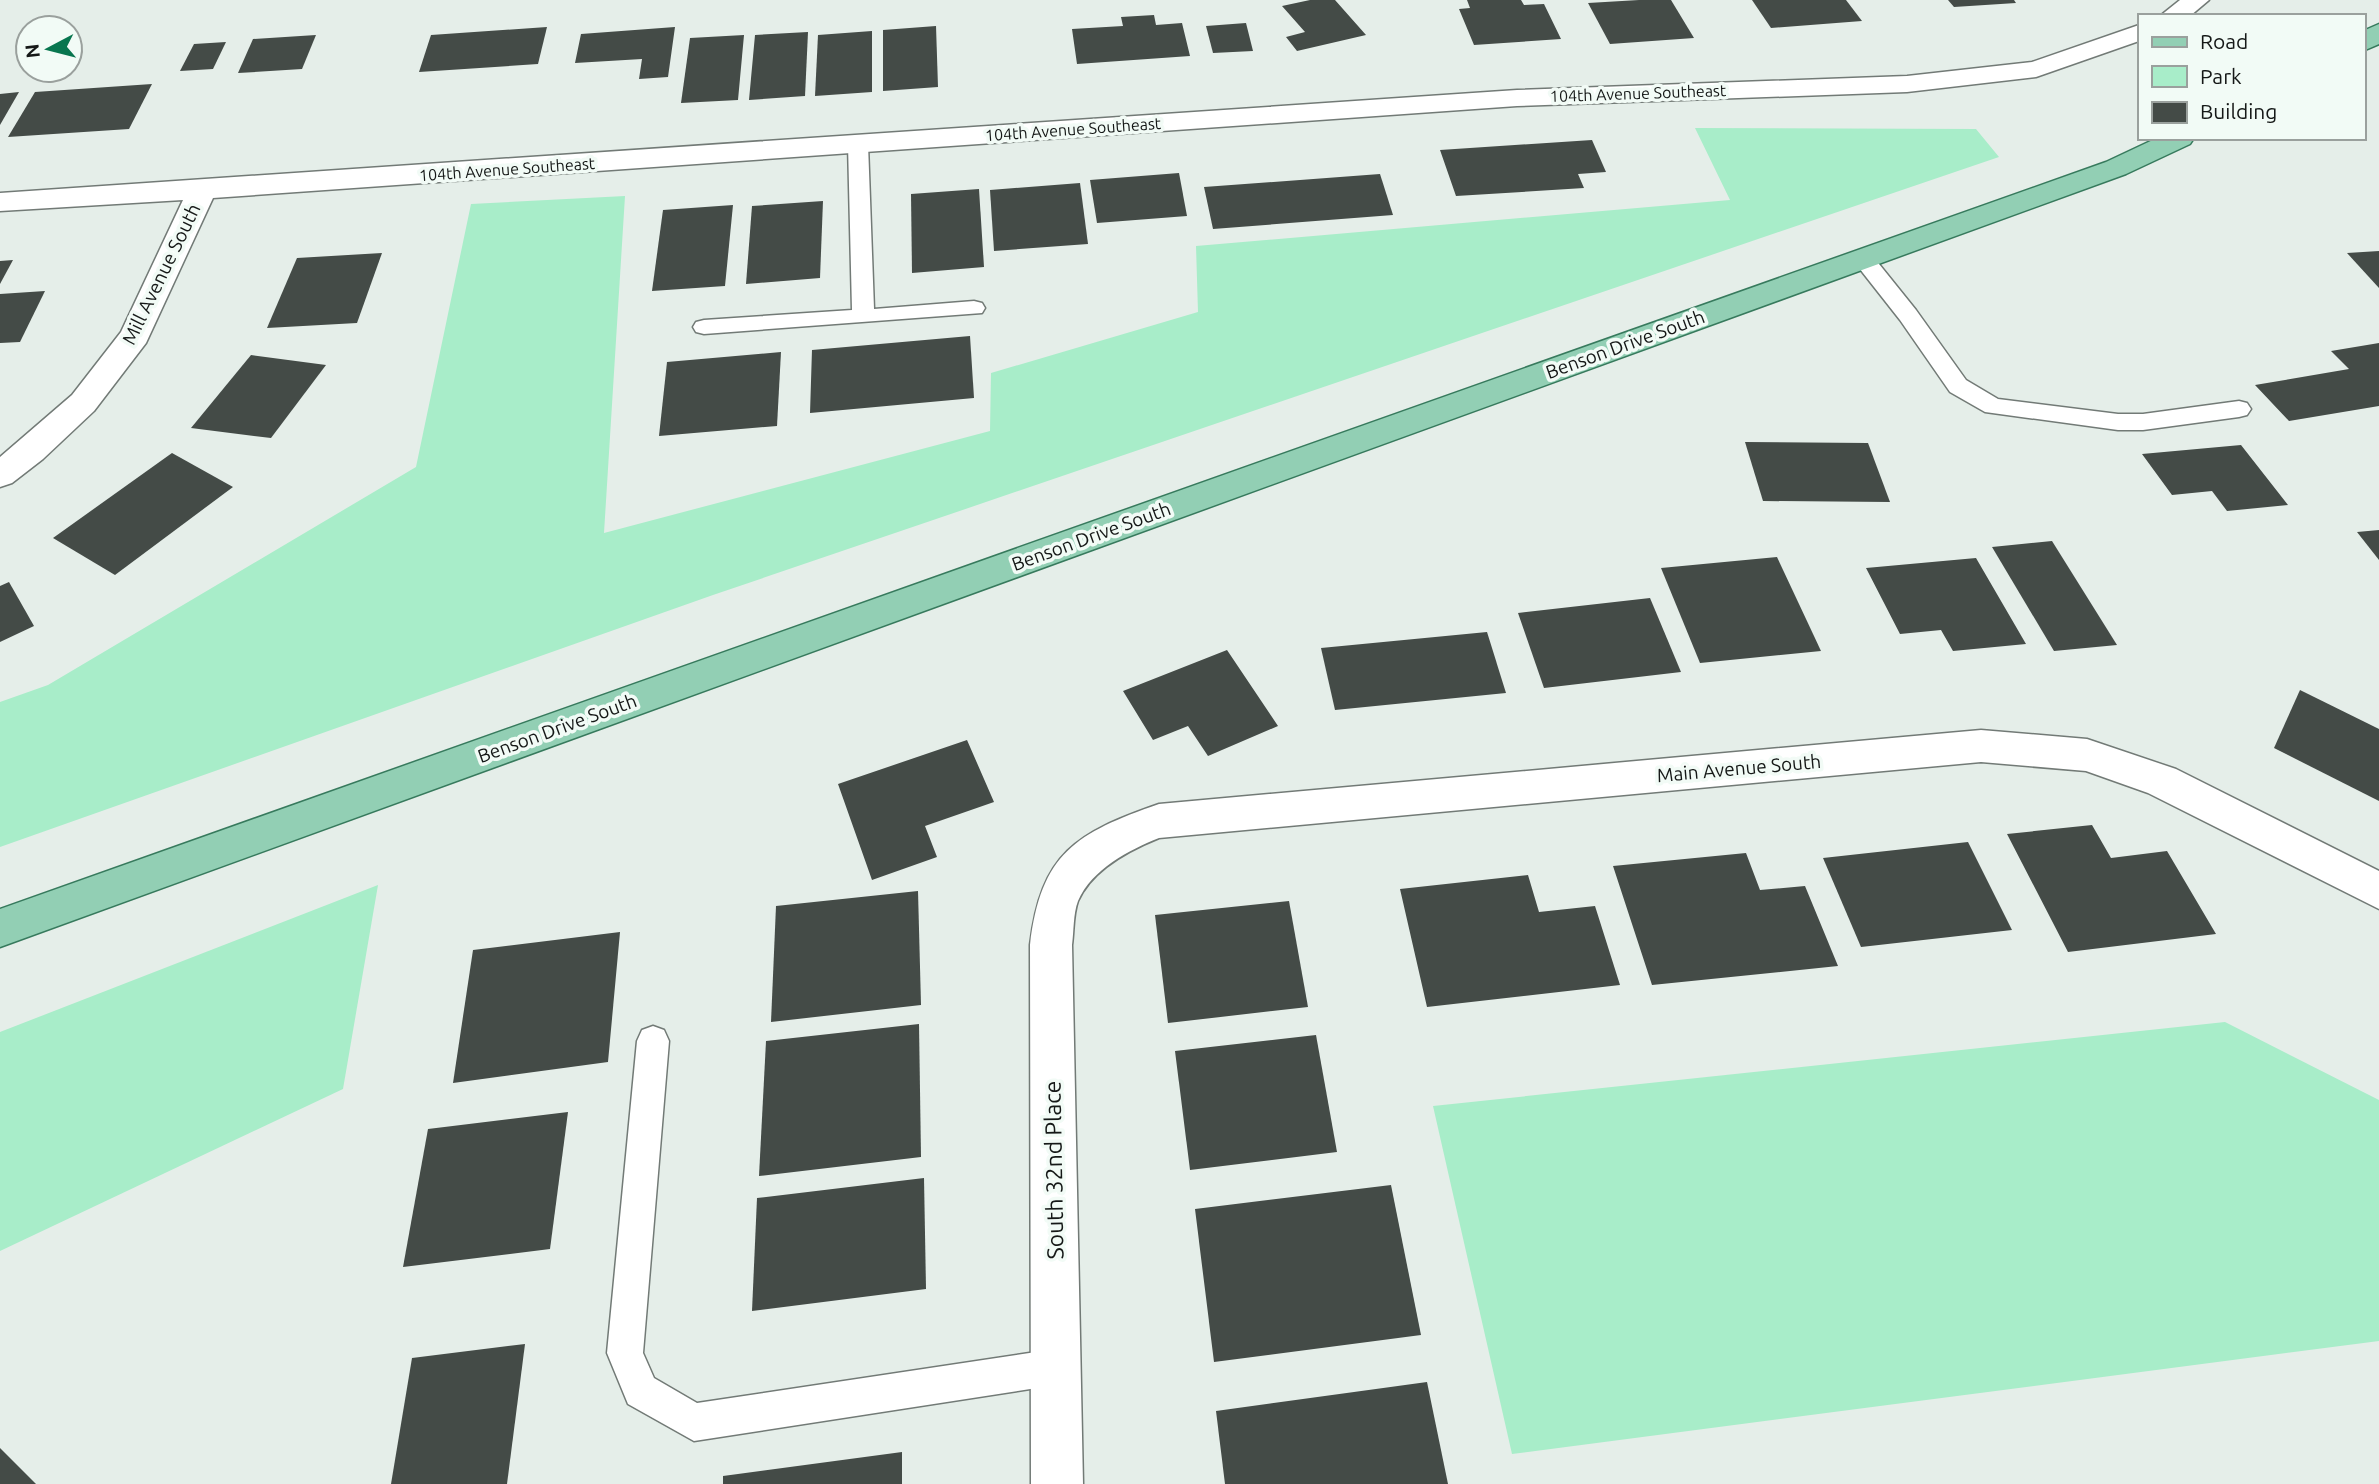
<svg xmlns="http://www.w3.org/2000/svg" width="2379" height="1484" viewBox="0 0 2379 1484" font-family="Ubuntu,sans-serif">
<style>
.green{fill:#a8edc9}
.building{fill:#444b47}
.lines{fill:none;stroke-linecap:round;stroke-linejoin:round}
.service-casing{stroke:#727a76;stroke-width:3}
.minor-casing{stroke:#727a76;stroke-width:3}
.primary-casing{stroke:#377a5d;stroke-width:3}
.service{fill:#fff;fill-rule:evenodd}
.minor{fill:#fff;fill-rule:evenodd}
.primary{fill:#92cfb4;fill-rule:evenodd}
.labels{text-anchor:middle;stroke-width:7;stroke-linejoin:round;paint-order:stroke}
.far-street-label{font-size:16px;fill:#151817;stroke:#f2fbf6}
.street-label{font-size:19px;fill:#151817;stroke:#f2fbf6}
.near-street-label{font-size:23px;fill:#151817;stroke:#f2fbf6}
</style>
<rect width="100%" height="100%" fill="#e5eee9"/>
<g class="green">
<path d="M1695 128 1976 129 1999 157 713 595 0 847V702L48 685 416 467 471 204 625 196 604 533 990 431 991 373 1198 312 1196 246 1730 200Z"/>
<path d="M378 885 343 1089 0 1251V1032Z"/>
<path d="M2225 1022 2379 1100V1341L1512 1454 1433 1106Z"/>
</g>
<g class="building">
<path d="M1310 0H1335L1366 35 1297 51 1286 37 1305 32 1282 6Z"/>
<path d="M1467 0H1521L1524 5 1544 4 1561 39 1474 45 1459 9 1470 8Z"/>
<path d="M1639 0H1671L1694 38 1610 44 1588 3Z"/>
<path d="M1752 0H1846L1862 21 1771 28Z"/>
<path d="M1948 0H2014L2016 3 1954 7Z"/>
<path d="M1154 15 1156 25 1182 23 1190 56 1077 64 1072 29 1123 26 1121 17Z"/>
<path d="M1246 23 1253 51 1213 53 1206 26Z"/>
<path d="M936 26 938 87 883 91V30Z"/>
<path d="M547 27 538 64 419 72 431 35Z"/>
<path d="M675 27 668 77 639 79 642 59 575 63 581 34Z"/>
<path d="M872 31V92L815 96 818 35Z"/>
<path d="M808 32 805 96 749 100 755 35Z"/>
<path d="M316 35 302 69 238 73 253 39Z"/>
<path d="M744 35 738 100 681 103 690 38Z"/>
<path d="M226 42 213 69 180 71 194 44Z"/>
<path d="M152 84 129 129 8 137 35 92Z"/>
<path d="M19 92 0 125V94Z"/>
<path d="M1592 140 1606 172 1578 174 1584 188 1456 196 1440 150Z"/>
<path d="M1179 173 1187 216 1097 223 1090 180Z"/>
<path d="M1380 174 1393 215 1213 229 1204 187Z"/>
<path d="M1080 183 1088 244 994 251 990 190Z"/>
<path d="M979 189 984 267 912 273 911 194Z"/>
<path d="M823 201 820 278 746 284 752 206Z"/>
<path d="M733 205 725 286 652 291 663 210Z"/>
<path d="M2379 251V288L2347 253Z"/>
<path d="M382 253 357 323 267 328 297 258Z"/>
<path d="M13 260 0 284V261Z"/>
<path d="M45 291 20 342 0 343V294Z"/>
<path d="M970 336 974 398 810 413 812 350Z"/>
<path d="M2379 343V406L2289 421 2255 385 2349 369 2331 351Z"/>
<path d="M781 352 777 426 659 436 667 362Z"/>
<path d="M251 355 326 365 271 438 191 428Z"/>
<path d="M1745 442 1868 443 1890 502 1763 501Z"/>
<path d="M2241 445 2288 505 2227 511 2212 491 2172 495 2142 454Z"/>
<path d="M172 453 233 487 115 575 53 538Z"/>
<path d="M2379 530V560L2357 532Z"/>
<path d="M2052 541 2117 645 2054 651 1992 547Z"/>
<path d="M1777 557 1821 651 1700 663 1661 568Z"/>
<path d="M1976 558 2026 644 1953 651 1941 630 1900 634 1866 568Z"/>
<path d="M9 582 34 626 0 642V586Z"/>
<path d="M1650 598 1681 672 1544 688 1518 613Z"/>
<path d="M1487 632 1506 693 1335 710 1321 648Z"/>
<path d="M1227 650 1278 726 1208 756 1188 726 1153 740 1123 691Z"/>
<path d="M2300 690 2379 729V801L2274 748Z"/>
<path d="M967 740 994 802 925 826 937 857 872 880 838 784Z"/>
<path d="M2092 825 2111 858 2167 851 2216 934 2068 952 2007 834Z"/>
<path d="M1968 842 2012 930 1861 947 1823 858Z"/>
<path d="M1746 853 1760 890 1805 886 1838 966 1652 985 1613 866Z"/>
<path d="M1528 875 1539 912 1595 906 1620 985 1427 1007 1400 889Z"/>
<path d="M918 891 921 1005 771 1022 776 906Z"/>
<path d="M1289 901 1308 1007 1168 1023 1155 915Z"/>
<path d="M620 932 608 1062 453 1083 473 950Z"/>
<path d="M919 1024 921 1157 759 1176 766 1041Z"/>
<path d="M1316 1035 1337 1152 1190 1170 1175 1051Z"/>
<path d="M568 1112 550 1249 403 1267 428 1129Z"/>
<path d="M924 1178 926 1289 752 1311 757 1198Z"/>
<path d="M1391 1185 1421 1335 1214 1362 1195 1209Z"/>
<path d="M525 1344 507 1484H391L412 1358Z"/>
<path d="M1427 1382 1448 1484H1225L1216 1411Z"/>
<path d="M0 1448 36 1484H0Z"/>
<path d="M902 1452V1484H723V1476Z"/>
</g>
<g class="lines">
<g class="service-casing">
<g id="service">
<path d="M858 138 865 140 868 144 874 309 974 301 982 303 985 308 982 313 704 334 696 332 693 327 696 322 704 320 852 310 848 144 851 140Z"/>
<path d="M1863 252 1871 254 1916 310 1966 380 1998 399 2118 414H2143L2239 401 2247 403 2251 409 2247 415 2239 417 2143 430H2118L1985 412 1950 392 1900 320 1852 259 1855 254Z"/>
<path d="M653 1026 664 1030 669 1041 643 1353 654 1378 697 1403 1056 1349 1069 1354 1074 1367 1069 1380 1056 1385 694 1441 628 1404 607 1353 637 1041 642 1030Z"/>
</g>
</g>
<g class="minor-casing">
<g id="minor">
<path d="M2180 0H2209L2190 16H2160Z"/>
<path d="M2139 25V41L2036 77 1907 92 1517 106 213 198 146 343 94 411 43 459 12 483 0 487V457L72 395 121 332 183 200 0 211V193L1517 90 1907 76 2032 62Z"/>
<path d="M1981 730 2087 739 2176 769 2379 871V909L2148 793 2086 771 1981 762 1159 838C1129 850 1092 869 1078 901 1073 914 1074 931 1072 945L1083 1484H1031L1030 945C1041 853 1076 833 1159 804Z"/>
</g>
</g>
<g class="primary-casing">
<g id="primary">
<path d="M2379 24V44L2363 51V31Z"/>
<path d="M2157 138H2194L2190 144 2126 174 0 947V909L2106 162Z"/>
</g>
</g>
<use href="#service" class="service"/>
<use href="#minor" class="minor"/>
<use href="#primary" class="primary"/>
</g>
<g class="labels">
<g class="far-street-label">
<text transform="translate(1638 93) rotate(-2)" y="6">104th Avenue Southeast</text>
<text transform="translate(1073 129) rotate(-4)" y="6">104th Avenue Southeast</text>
<text transform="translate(507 169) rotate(-4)" y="6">104th Avenue Southeast</text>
</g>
<g class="street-label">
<text transform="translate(161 274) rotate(-64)" y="7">Mill Avenue South</text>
<text transform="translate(1625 344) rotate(-20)" y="7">Benson Drive South</text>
<text transform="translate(1091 536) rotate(-20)" y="7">Benson Drive South</text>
<text transform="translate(557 728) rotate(-20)" y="7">Benson Drive South</text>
<text transform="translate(1739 768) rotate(-5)" y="7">Main Avenue South</text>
</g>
<g class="near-street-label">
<text transform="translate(1054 1170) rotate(-91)" y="8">South 32nd Place</text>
</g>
</g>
<rect x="2138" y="14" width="228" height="126" fill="#f2fbf6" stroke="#9aa09d" stroke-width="2"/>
<rect x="2152" y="37" width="35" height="10" fill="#92cfb4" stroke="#9aa09d" stroke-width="2"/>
<text x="2200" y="49" font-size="21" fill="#151817">Road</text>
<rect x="2152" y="66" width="35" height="21" fill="#a8edc9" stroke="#9aa09d" stroke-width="2"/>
<text x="2200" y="84" font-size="21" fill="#151817">Park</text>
<rect x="2152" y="102" width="35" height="21" fill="#444b47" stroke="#9aa09d" stroke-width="2"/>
<text x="2200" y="119" font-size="21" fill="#151817">Building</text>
<g transform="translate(49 49) rotate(263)"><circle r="33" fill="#f2fbf6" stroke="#9aa09d" stroke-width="2"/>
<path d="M0-5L12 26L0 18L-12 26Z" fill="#08764f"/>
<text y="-10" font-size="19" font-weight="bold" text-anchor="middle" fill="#151817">N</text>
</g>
</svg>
